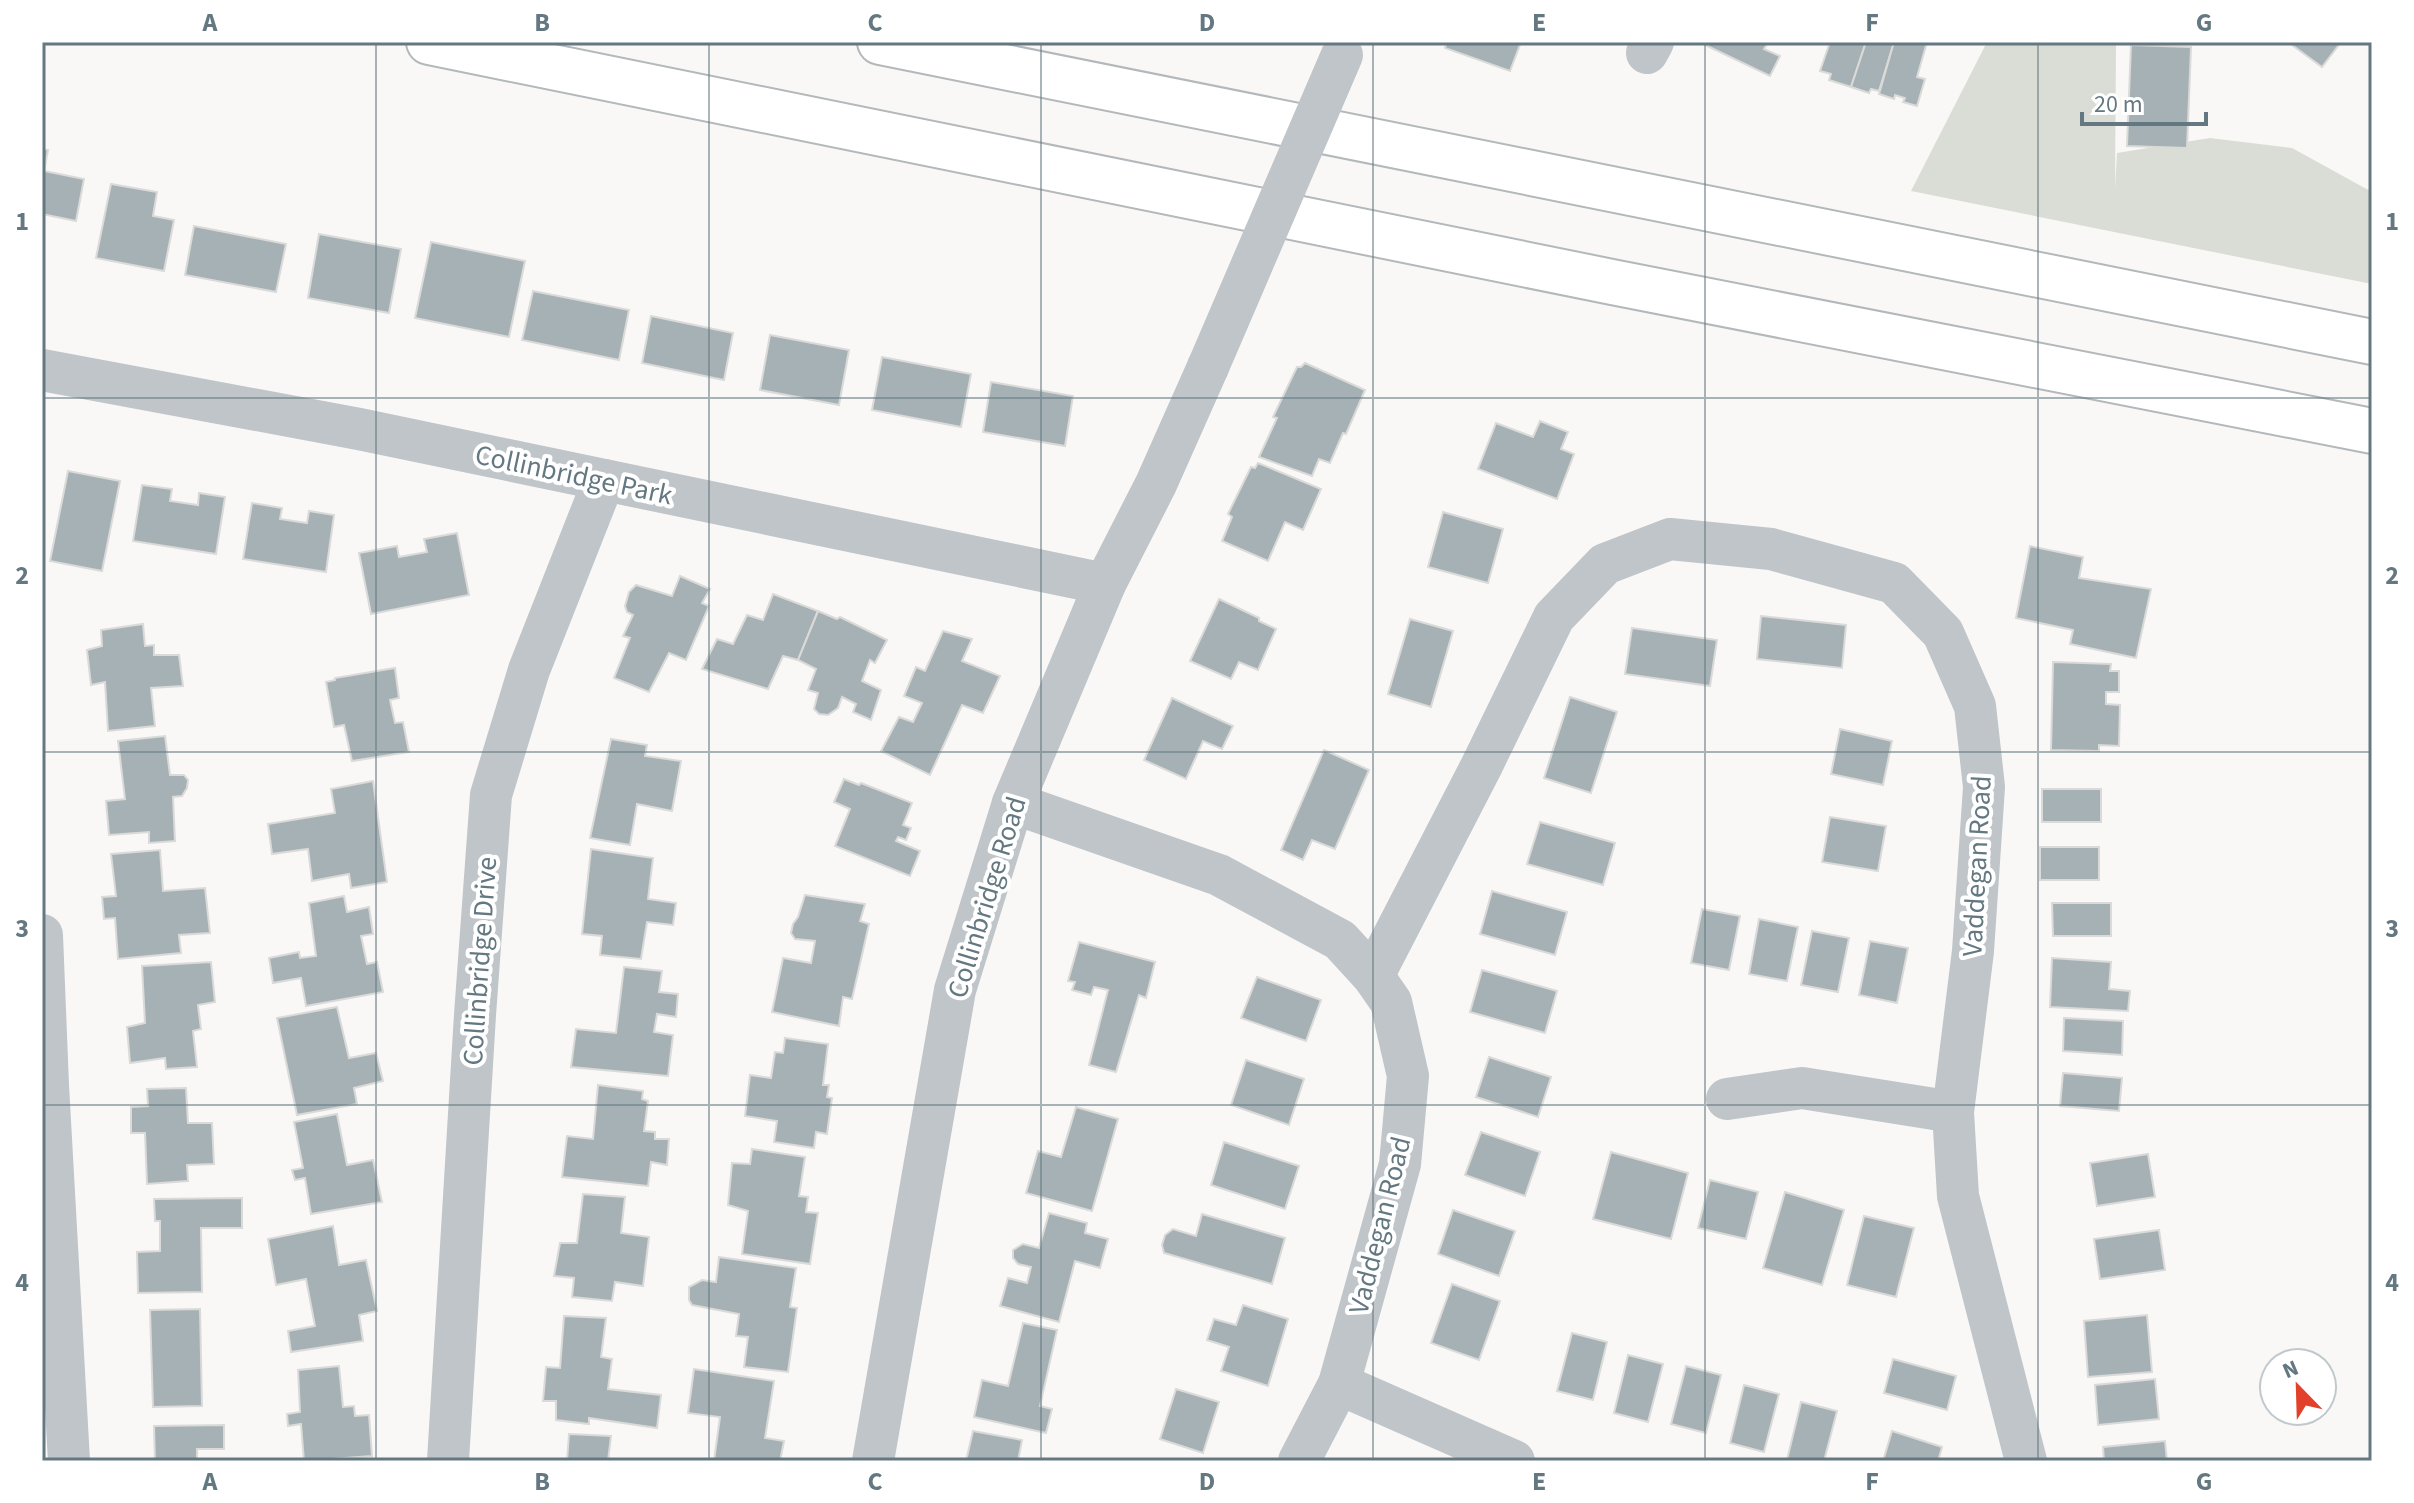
<svg xmlns="http://www.w3.org/2000/svg" width="2414" height="1503" viewBox="0 0 2414 1503" font-family="'Source Sans 3',sans-serif">
<style>
.green{fill:#d9ddd5}
.building{fill:#a6b1b5;stroke:#dadad8;stroke-width:2}
.lines{fill:none;stroke-linecap:round;stroke-linejoin:round}
.highway-casing{stroke:#b3b8bb;stroke-width:48}
.street{stroke:#bfc5c8;stroke-width:42}
.highway{stroke:#fff;stroke-width:44}
.street-bridge{stroke:#bfc5c8;stroke-width:42}
.grid{fill:none;stroke:#647881;stroke-width:2;stroke-opacity:0.55}
.labels{text-anchor:middle;stroke-width:8;stroke-linejoin:round;paint-order:stroke}
.street-label{font-size:28px;fill:#647881;stroke:#fff}
.neatline{fill:none;stroke:#647881;stroke-width:3}
.grid-label{font-size:26px;text-anchor:middle;font-weight:bold;fill:#647881}
</style>
<rect width="100%" height="100%" fill="#f9f8f6"/>
<path class="green" d="M1987 42H2116L2115 188 2117 153 2210 138 2292 148 2372 192V284L1911 191Z"/>
<g class="building">
<path d="M1447 42H1521L1510 71 1445 48Z"/>
<path d="M1699 42H1768L1764 49 1780 56 1770 76Z"/>
<path d="M1830 42H1866L1851 87 1829 80 1831 74 1820 71Z"/>
<path d="M1866 42H1894L1879 91 1871 89 1869 93 1851 87Z"/>
<path d="M1894 42H1927L1917 77 1925 79 1917 106 1903 102 1905 98 1895 95 1894 99 1879 94Z"/>
<path d="M2288 42H2341L2322 67Z"/>
<path d="M2131 45 2191 47 2187 148 2127 146Z"/>
<path d="M42 149 48 150 44 171 84 179 76 221 42 214Z"/>
<path d="M111 184 157 192 153 216 174 220 164 271 96 258Z"/>
<path d="M194 226 286 244 276 292 185 275Z"/>
<path d="M319 234 401 249 389 313 308 298Z"/>
<path d="M431 242 525 261 509 337 415 318Z"/>
<path d="M533 291 629 310 619 360 522 340Z"/>
<path d="M651 316 733 333 724 380 642 363Z"/>
<path d="M770 335 849 350 839 405 760 390Z"/>
<path d="M882 357 971 374 961 427 872 410Z"/>
<path d="M1305 363 1365 390 1346 434 1343 433 1330 463 1319 459 1312 476 1259 457 1277 418 1273 417 1297 367H1301Z"/>
<path d="M991 382 1073 396 1065 446 983 432Z"/>
<path d="M1540 421 1568 432 1561 449 1574 454 1557 499 1478 469 1496 423 1533 437Z"/>
<path d="M1258 463 1321 489 1303 530 1285 522 1268 561 1222 541 1232 517 1228 514 1251 467 1255 468Z"/>
<path d="M68 471 120 481 102 571 50 561Z"/>
<path d="M142 485 172 489 170 501 198 505 199 493 225 497 216 554 133 541Z"/>
<path d="M252 503 282 508 280 519 307 523 309 511 334 515 326 572 243 559Z"/>
<path d="M1443 512 1503 529 1488 583 1428 567Z"/>
<path d="M457 533 469 595 371 614 359 553 397 546 399 557 427 552 424 539Z"/>
<path d="M2030 546 2083 557 2079 578 2151 589 2136 658 2070 644 2073 630 2016 618Z"/>
<path d="M680 576 710 589 702 603 709 606 686 660 669 653 649 692 614 678 630 638 623 636 633 615 627 612 625 606 629 592 636 585 672 596Z"/>
<path d="M773 594 818 611 798 660 783 656 768 689 702 669 717 639 733 644 747 615 763 620Z"/>
<path d="M1219 599 1259 618V621L1276 629 1258 670 1239 662 1231 679 1190 661Z"/>
<path d="M818 611 837 619 840 617 887 640 875 663 870 660 862 681 881 690 871 720 853 712 856 704 842 697 838 708 828 715 819 714 814 709 818 693 808 690 816 669 798 660Z"/>
<path d="M1761 616 1846 625 1842 668 1757 659Z"/>
<path d="M1410 619 1453 631 1431 707 1388 694Z"/>
<path d="M143 624 145 646 154 645V655H179L183 686 151 688 155 726 108 731 105 682 91 685 87 650 102 646 101 630Z"/>
<path d="M1632 628 1717 640 1710 686 1625 674Z"/>
<path d="M943 631 972 639 962 661 1000 676 983 713 962 705 930 775 881 751 899 717 913 722 922 703 904 696 916 667 925 671Z"/>
<path d="M2053 662 2111 664 2110 671H2119V692H2106V704L2120 705 2119 746 2099 745V751L2051 750Z"/>
<path d="M395 668 399 698 390 700 395 723 403 722 409 752 352 761 344 725 334 727 326 682 335 680V678Z"/>
<path d="M1570 697 1617 712 1591 793 1544 778Z"/>
<path d="M1172 698 1233 726 1222 749 1203 741 1186 779 1144 760Z"/>
<path d="M1840 729 1892 741 1883 785 1831 774Z"/>
<path d="M165 736 170 775H184L188 780 187 788 182 796 173 797 175 841 149 843V832L109 835 106 801 125 799 118 741Z"/>
<path d="M611 739 647 745 645 756 681 761 672 811 637 804 630 845 590 838Z"/>
<path d="M1324 750 1369 770 1335 849 1312 840 1303 860 1281 850Z"/>
<path d="M844 779 859 785 861 783 912 803 903 825 911 828 906 840 898 837 896 841 920 851 910 876 835 846 850 809 834 802Z"/>
<path d="M373 781 387 882 351 888 349 874 312 881 308 849 272 854 268 824 335 813 331 789Z"/>
<rect x="2042" y="789" width="59" height="33"/>
<path d="M1830 817 1886 826 1878 871 1822 862Z"/>
<path d="M1540 822 1615 843 1603 885 1527 864Z"/>
<rect x="2040" y="847" width="59" height="33"/>
<path d="M591 849 653 858 648 899 676 903 673 925 647 922 641 959 600 955 602 936 582 934Z"/>
<path d="M160 850 163 891 205 888 210 933 179 935 181 953 118 959 115 918 104 919 102 897 116 896 111 854Z"/>
<path d="M1492 891 1567 912 1555 955 1480 934Z"/>
<path d="M805 895 865 904 860 921 869 924 852 999 843 997 839 1026 772 1012 783 958 811 963 815 941 795 939 791 933 793 924 798 917Z"/>
<path d="M344 896 347 912 369 907 373 934 361 936 367 964 377 962 383 992 306 1006 301 978 273 983 269 958 299 952 300 958 316 956 309 903Z"/>
<path d="M2052 903H2111V936H2053Z"/>
<path d="M1702 909 1740 916 1729 970 1691 963Z"/>
<path d="M1759 919 1798 927 1787 981 1749 974Z"/>
<path d="M1812 931 1849 938 1838 992 1801 985Z"/>
<path d="M1870 941 1908 948 1897 1003 1859 995Z"/>
<path d="M1079 942 1155 962 1146 998 1139 995 1116 1072 1089 1065 1108 990 1094 987 1091 995 1072 990 1075 982 1068 981Z"/>
<path d="M2052 958 2111 962 2109 989 2130 991 2128 1011 2050 1007Z"/>
<path d="M211 962 215 1002 198 1005 201 1029 193 1031 197 1067 166 1069 165 1058 130 1063 127 1027 145 1023 142 966Z"/>
<path d="M624 967 662 971 659 992 678 994 676 1017 657 1014 654 1032 673 1035 668 1076 571 1067 576 1029 616 1033Z"/>
<path d="M1482 970 1557 991 1545 1033 1470 1012Z"/>
<path d="M1257 977 1321 1000 1306 1041 1241 1018Z"/>
<path d="M337 1007 349 1058 376 1053 383 1081 354 1088 357 1104 297 1115 277 1018Z"/>
<path d="M2064 1018 2123 1021 2122 1055 2063 1051Z"/>
<path d="M785 1038 828 1044 823 1085H829L827 1097 832 1098 827 1134 816 1132 814 1148 774 1142 777 1121 745 1116 750 1075 771 1078 775 1052 783 1053Z"/>
<path d="M1489 1057 1551 1077 1538 1117 1476 1097Z"/>
<path d="M1246 1060 1304 1079 1289 1125 1231 1105Z"/>
<path d="M2063 1073 2122 1078 2119 1111 2060 1106Z"/>
<path d="M598 1085 643 1091 642 1099 648 1101 644 1131 655 1132V1139H669L667 1165 651 1162 648 1186 562 1177 567 1136 593 1139Z"/>
<path d="M186 1088 188 1123H212L214 1164 187 1165 188 1181 147 1184 145 1133H131V1107L148 1106 147 1089Z"/>
<path d="M1076 1107 1118 1119 1092 1211 1026 1193 1038 1151 1061 1157Z"/>
<path d="M337 1114 347 1165 373 1160 382 1202 311 1214 305 1178 295 1180 292 1170 303 1168 294 1122Z"/>
<path d="M1481 1132 1540 1152 1525 1196 1465 1175Z"/>
<path d="M1224 1142 1299 1166 1285 1209 1211 1185Z"/>
<path d="M752 1149 805 1157 799 1196 808 1197 806 1212 818 1213 810 1264 742 1254 748 1211 728 1205 732 1163 750 1164Z"/>
<path d="M1611 1152 1688 1173 1671 1239 1593 1219Z"/>
<path d="M2148 1154 2155 1197 2097 1206 2090 1163Z"/>
<path d="M1710 1180 1758 1192 1746 1239 1698 1228Z"/>
<path d="M1785 1192 1844 1210 1822 1285 1763 1268Z"/>
<path d="M583 1194 625 1197 621 1233 649 1237 643 1286 615 1282 612 1301 572 1297 574 1278 554 1276 560 1243H577Z"/>
<path d="M242 1198V1228H201L202 1292 138 1293 137 1252 160 1251V1221H155L154 1199Z"/>
<path d="M1453 1210 1515 1231 1499 1276 1438 1254Z"/>
<path d="M1049 1213 1087 1223 1085 1233 1108 1239 1100 1268 1075 1261 1059 1322 1000 1306 1008 1278 1027 1283 1031 1267 1018 1264 1013 1258V1250L1023 1244 1039 1248Z"/>
<path d="M1202 1214 1285 1238 1272 1284 1164 1253 1162 1245 1165 1235 1173 1229 1196 1236Z"/>
<path d="M1864 1216 1914 1228 1896 1297 1847 1285Z"/>
<path d="M333 1226 339 1265 366 1260 377 1311 359 1315 363 1341 291 1352 288 1331 315 1326 306 1279 276 1285 268 1239Z"/>
<path d="M2159 1230 2165 1270 2100 1279 2094 1239Z"/>
<path d="M719 1257 796 1268 790 1307 797 1308 788 1372 744 1367 748 1337 736 1336 739 1314 692 1305 689 1300V1287L702 1280 716 1282Z"/>
<path d="M1452 1284 1500 1301 1479 1360 1431 1343Z"/>
<path d="M1243 1305 1288 1319 1268 1386 1221 1371 1229 1347 1207 1340 1214 1319 1236 1325Z"/>
<path d="M200 1309 202 1406 153 1407 150 1310Z"/>
<path d="M2147 1315 2152 1372 2088 1377 2084 1321Z"/>
<path d="M564 1316 606 1318 601 1357 612 1359 608 1389 661 1395 657 1428 589 1418V1424L556 1420V1401H543L546 1367 560 1368Z"/>
<path d="M1023 1323 1057 1330 1040 1406 1052 1409 1046 1433 974 1417 982 1380 1008 1386Z"/>
<path d="M1572 1333 1607 1342 1593 1400 1557 1391Z"/>
<path d="M1628 1355 1663 1364 1648 1422 1614 1413Z"/>
<path d="M1893 1359 1956 1376 1947 1410 1884 1393Z"/>
<path d="M339 1366 343 1407 354 1406 355 1416 369 1415 372 1456 304 1461 301 1424 288 1426 287 1414 300 1412 298 1370Z"/>
<path d="M1686 1366 1721 1375 1706 1433 1671 1424Z"/>
<path d="M694 1369 774 1381 765 1438 784 1441 780 1461H714L720 1417 688 1413Z"/>
<path d="M2155 1379 2159 1419 2098 1425 2095 1385Z"/>
<path d="M1744 1385 1779 1394 1764 1452 1730 1443Z"/>
<path d="M1176 1389 1219 1402 1203 1453 1160 1439Z"/>
<path d="M1801 1402 1837 1411 1824 1461 1787 1460Z"/>
<path d="M224 1425V1449H197V1461H155L154 1426Z"/>
<path d="M973 1431 1022 1440 1018 1461H966Z"/>
<path d="M1892 1431 1942 1447 1938 1461H1883Z"/>
<path d="M569 1434 611 1436 608 1461H567Z"/>
<path d="M2165 1441 2167 1461H2104L2103 1447Z"/>
</g>
<g class="lines">
<g class="highway-casing">
<g id="highway">
<path d="M429 42 1612 282 2372 431"/>
<path d="M880 42 2372 342"/>
</g>
</g>
<g class="street">
<path d="M1647 53 1653 42"/>
<path d="M42 370 359 429 1105 584"/>
<path d="M1013 803 1219 875 1340 940 1373 976 1391 1002 1408 1076 1400 1164 1339 1384 1299 1461"/>
<path d="M42 935 48 1085 69 1461"/>
<path d="M1373 976 1482 765 1554 617 1605 564 1670 539 1771 549 1894 583 1943 633 1975 706 1984 787 1973 951 1953 1112 1958 1196 2026 1461"/>
<path d="M1727 1099 1802 1088 1953 1112"/>
<path d="M1339 1384 1514 1461"/>
<path d="M448 1461 475 1015 491 795 529 670 604 480"/>
<path d="M873 1461 955 990 1013 803 1105 584 1156 484 1208 367"/>
</g>
<use href="#highway" class="highway"/>
<path class="street-bridge" d="M1208 367 1342 55"/>
</g>
<path class="grid" d="M376 42V1461M709 42V1461M1041 42V1461M1373 42V1461M1705 42V1461M2038 42V1461M42 398H2372M42 752H2372M42 1105H2372"/>
<g class="labels">
<g class="street-label">
<text transform="translate(574 474) rotate(12)" y="10">Collinbridge Park</text>
<text transform="translate(1976 866) rotate(-87)" y="10">Vaddegan Road</text>
<text transform="translate(986 897) rotate(-73)" y="10">Collinbridge Road</text>
<text transform="translate(479 961) rotate(-86)" y="10">Collinbridge Drive</text>
<text transform="translate(1379 1225) rotate(-76)" y="10">Vaddegan Road</text>
</g>
</g>
<rect width="2414" height="1503" fill="none" stroke="#ffffff" stroke-width="88"/>
<g transform="translate(2298 1387) rotate(337)"><circle r="38" fill="#ffffff" stroke="#c1c9cd" stroke-width="2"/>
<path d="M0-6L14 30L0 20L-14 30Z" fill="#e3402c"/>
<text y="-12" font-size="22" font-weight="bold" text-anchor="middle" fill="#647881">N</text>
</g>
<path d="M2082 112v12h124v-12" fill="none" stroke="#647881" stroke-width="4"/>
<text x="2094" y="112" font-size="24" fill="#647881" stroke="#ffffff" stroke-width="6" paint-order="stroke">20 m</text>
<rect x="44" y="44" width="2326" height="1415" class="neatline"/>
<g class="grid-label">
<text x="210" y="31">A</text>
<text x="542" y="31">B</text>
<text x="875" y="31">C</text>
<text x="1207" y="31">D</text>
<text x="1539" y="31">E</text>
<text x="1872" y="31">F</text>
<text x="2204" y="31">G</text>
<text x="22" y="230">1</text>
<text x="2392" y="230">1</text>
<text x="22" y="584">2</text>
<text x="2392" y="584">2</text>
<text x="22" y="937">3</text>
<text x="2392" y="937">3</text>
<text x="22" y="1291">4</text>
<text x="2392" y="1291">4</text>
<text x="210" y="1490">A</text>
<text x="542" y="1490">B</text>
<text x="875" y="1490">C</text>
<text x="1207" y="1490">D</text>
<text x="1539" y="1490">E</text>
<text x="1872" y="1490">F</text>
<text x="2204" y="1490">G</text>
</g>
</svg>
